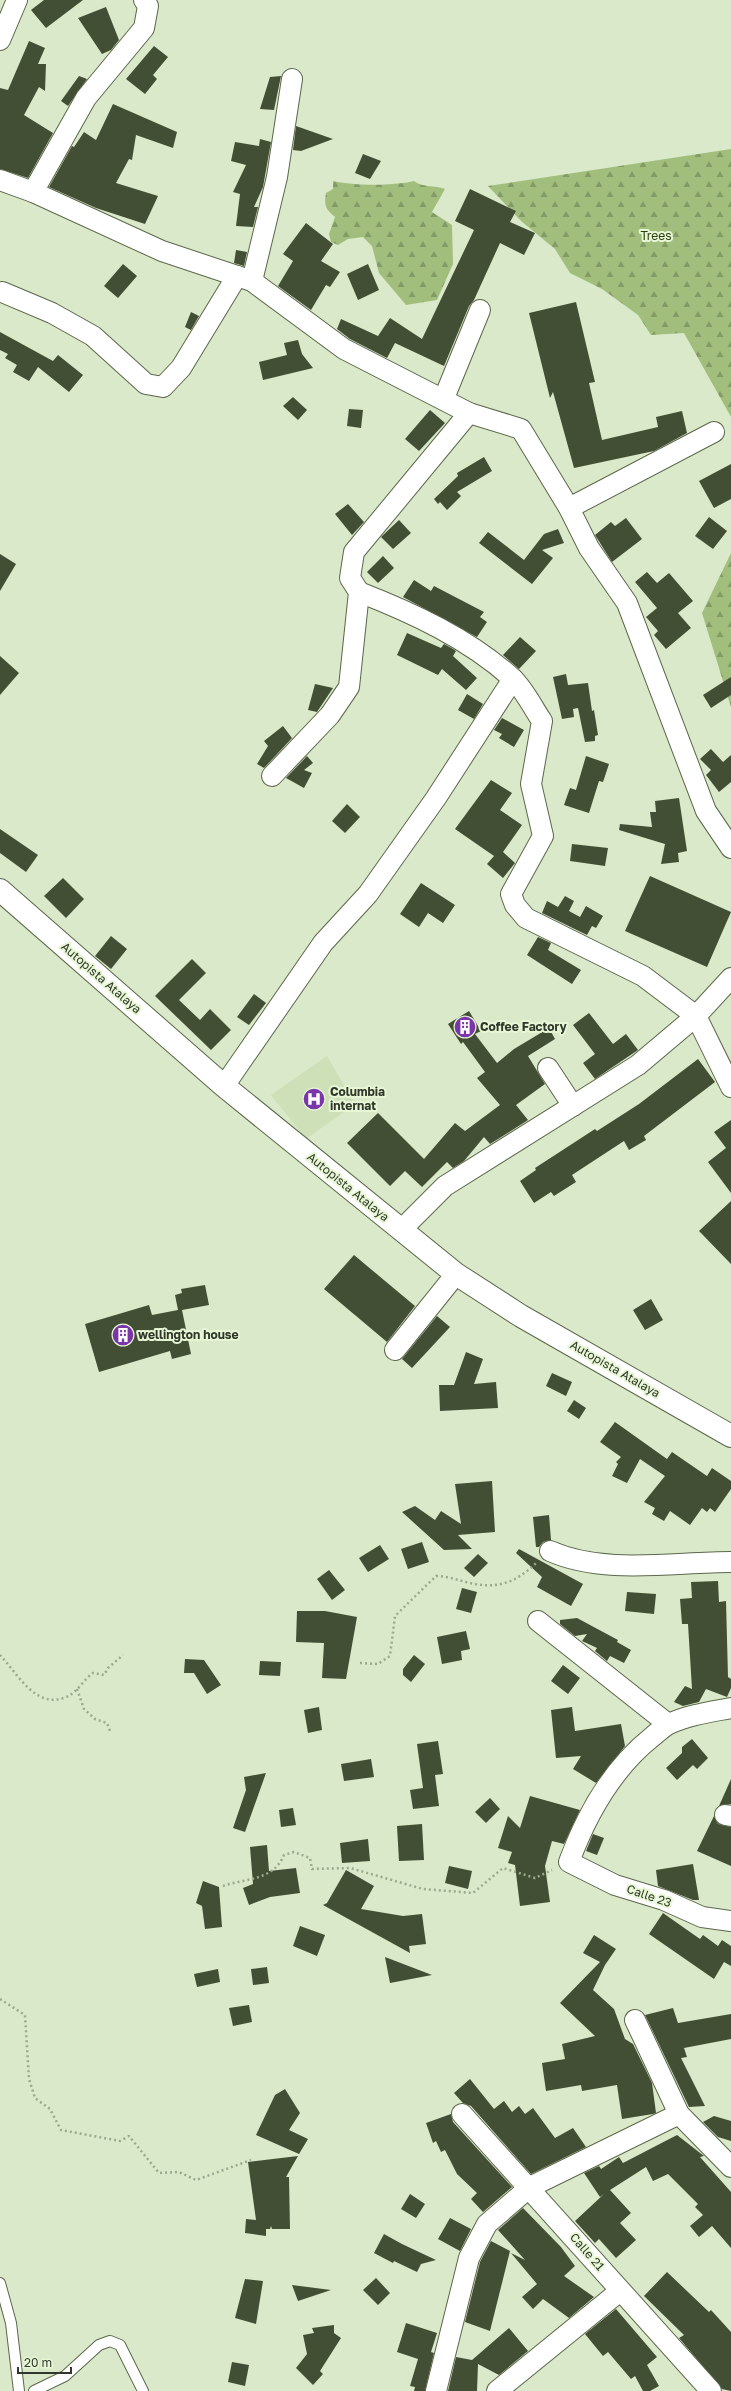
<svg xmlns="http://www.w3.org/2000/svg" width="731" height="2391" viewBox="0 0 731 2391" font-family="'Golos Text',sans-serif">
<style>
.built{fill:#cee0b8}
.forest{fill:url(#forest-firs)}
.building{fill:#434f34}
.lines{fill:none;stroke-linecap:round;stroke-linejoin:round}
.lane-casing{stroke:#5b684b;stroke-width:12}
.street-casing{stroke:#5b684b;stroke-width:22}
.primary-casing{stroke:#5b684b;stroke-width:24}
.path{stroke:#9ca88f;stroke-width:2.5;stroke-dasharray:2 3;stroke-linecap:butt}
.lane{stroke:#fff;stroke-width:10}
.street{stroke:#fff;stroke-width:20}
.primary{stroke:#fff;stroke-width:22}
.labels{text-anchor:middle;stroke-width:4;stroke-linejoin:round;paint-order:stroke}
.park-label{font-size:12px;fill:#2d3f10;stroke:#e7f7d5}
.street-label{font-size:12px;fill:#31372a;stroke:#e7f7d5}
.poi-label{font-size:12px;font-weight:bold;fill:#31372a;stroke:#e7f7d5;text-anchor:start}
</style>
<defs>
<pattern id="forest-firs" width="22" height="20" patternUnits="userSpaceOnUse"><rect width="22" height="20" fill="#a2be7d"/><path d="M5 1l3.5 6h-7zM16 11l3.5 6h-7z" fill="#859b67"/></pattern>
</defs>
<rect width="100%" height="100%" fill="#dae9c9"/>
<path class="built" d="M327 1056 355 1104 306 1139 271 1095Z"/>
<g class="forest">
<path d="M731 149V417L684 333 651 335 638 315 602 289 570 273 555 249 521 221 488 186Z"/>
<path d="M333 181C356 186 391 186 414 181 424 188 434 185 445 189L432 212 452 225 453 264 437 300 406 305 379 273 372 246 363 237 348 239 338 245 331 242 329 234 335 217C325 209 324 205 326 193L333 189Z"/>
<path d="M731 553V707L702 613Z"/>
</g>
<g class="building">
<path d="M44 0H83L46 28 31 10Z"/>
<path d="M106 7 119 40 111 50 102 54 78 18Z"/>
<path d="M29 41 45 48 38 64H46L45 91 39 87 24 115 53 133 28 178 0 169V88L8 90Z"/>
<path d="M154 46 168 57 153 75 157 79 145 94 126 79Z"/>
<path d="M79 76 87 79 68 106 61 101Z"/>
<path d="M281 76 274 110 260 109 270 77Z"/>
<path d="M113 104 177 132 173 148 136 135 132 160 129 159 116 183 158 196 145 224 96 208 49 187 72 146 74 147 84 132 96 140Z"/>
<path d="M296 126 333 139 301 151 293 150Z"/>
<path d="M260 139 271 142 263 187 254 207H258L253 227 236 226 240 194 233 192 246 165 231 161 235 142 259 146Z"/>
<path d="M363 154 381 161 370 179 355 173Z"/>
<path d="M470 189 516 211 510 222 535 233 524 255 500 243 474 300 469 306 444 366 395 343 387 358 350 339 337 329 341 319 378 336 390 318 422 339 474 230 455 221Z"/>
<path d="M306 223 333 244 321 261 340 272 330 287 326 285 311 310 278 286 293 261 283 254Z"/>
<path d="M236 250 247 252 244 266 234 263Z"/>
<path d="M123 264 137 276 118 298 104 286Z"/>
<path d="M368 264 379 290 358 300 347 274Z"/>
<path d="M576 302 595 382 589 383 602 440 658 427 656 417 682 411 687 433 654 451 574 468 553 392 550 398 529 313Z"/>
<path d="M191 312 199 316 191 330 185 327Z"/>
<path d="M0 332 53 361 58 355 83 375 69 392 38 367 29 381 13 372 17 365 5 358 8 354 0 350Z"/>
<path d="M298 340 302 354 313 368 263 380 259 362 287 355 284 343Z"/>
<path d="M293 397 307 410 298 420 283 406Z"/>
<path d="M349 409 363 410 361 428 347 426Z"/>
<path d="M430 410 445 423 419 451 405 439Z"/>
<path d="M484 457 492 471 457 492 461 496 447 510 440 502 438 504 434 499 458 476 457 473Z"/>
<path d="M731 464V499L714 508 699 481Z"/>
<path d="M348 504 364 522 352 535 335 514Z"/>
<path d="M709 517 727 531 713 549 695 536Z"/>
<path d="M626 518 642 539 612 562 595 535 611 522 615 526Z"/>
<path d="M399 520 411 533 393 549 381 537Z"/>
<path d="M558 529 564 543 542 550 553 558 532 584 479 543 488 532 524 560 544 534Z"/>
<path d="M0 554 16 564 0 591Z"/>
<path d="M383 556 394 568 378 583 367 572Z"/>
<path d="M647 572 657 583 669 573 693 601 678 613 691 628 666 649 654 635 658 631 646 617 657 608 635 582Z"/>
<path d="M414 580 431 591 434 586 484 612 480 617 487 622 477 637 403 597Z"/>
<path d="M407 633 441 648 444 644 453 649 456 651 453 656 477 678 466 690 442 669 438 675 397 655Z"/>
<path d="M520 637 536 651 519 669 503 655Z"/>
<path d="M0 656 19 673 0 695Z"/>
<path d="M566 674 568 685 588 683 592 711 594 710 598 735 595 736V741L585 742 578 708 573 709 574 717 562 719 553 677Z"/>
<path d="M731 677V695L711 708 703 695Z"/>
<path d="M315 684 333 688 317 712 308 710Z"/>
<path d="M467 694 483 704 474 719 458 710Z"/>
<path d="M502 718 524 730 514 747 499 738 502 734 494 730Z"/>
<path d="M283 726 292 738 264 768 257 764 268 746 264 741Z"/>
<path d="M711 749 723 762 731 755V782L719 792 706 775 711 770 700 759Z"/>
<path d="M307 756 313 763 304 770 312 773 304 788 286 778Z"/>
<path d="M586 756 609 764 603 782 599 781 589 813 564 805 570 788 576 790Z"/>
<path d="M491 780 512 793 500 810 522 825 503 852 515 863 503 878 487 864 494 856 455 829Z"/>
<path d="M679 798 687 851 678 853 679 862 661 864 665 844 619 830 620 824 652 827 650 812H656L655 801Z"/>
<path d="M347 804 360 817 345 833 332 821Z"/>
<path d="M0 829 38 855 26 872 0 853Z"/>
<path d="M572 844 608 848 605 866 570 861Z"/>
<path d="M650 876 731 912 707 967 625 931Z"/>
<path d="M63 878 84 899 66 918 44 896Z"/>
<path d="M421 883 455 905 443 923 428 913 419 927 400 914Z"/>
<path d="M565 896 574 901 569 911 580 917 586 906 603 916 596 928 592 926 587 935 542 913 547 901 558 907Z"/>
<path d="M111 936 127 949 111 969 95 956Z"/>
<path d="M538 937 551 943 548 950 581 970 572 984 527 955Z"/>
<path d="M192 959 206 973 179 1000 200 1020 210 1009 231 1030 211 1050 155 996Z"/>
<path d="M254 994 266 1003 249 1025 237 1017Z"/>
<path d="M469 1011 481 1031 475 1034 497 1063 514 1049 549 1028 555 1039 528 1056 545 1084 516 1105 528 1120 525 1122 490 1144 484 1137 464 1161 453 1168 447 1162 422 1187 405 1171 390 1186 347 1143 378 1113 424 1159 455 1123 465 1131 500 1105 477 1078 485 1072 463 1042 461 1044 448 1024Z"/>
<path d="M589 1013 613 1044 626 1034 638 1050 595 1079 583 1063 595 1054 573 1025Z"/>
<path d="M698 1059 715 1082 644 1136 646 1140 629 1150 624 1141 572 1175 576 1182 554 1196 551 1192 534 1203 520 1181 536 1170 535 1168 595 1129 597 1131 639 1104Z"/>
<path d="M731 1120V1193L708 1162 726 1148 714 1132Z"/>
<path d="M731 1201V1264L699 1231Z"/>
<path d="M354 1255 415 1306 387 1342 324 1289Z"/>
<path d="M205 1285 209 1305 182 1310 191 1354 172 1359 170 1351 99 1372 85 1324 149 1305 152 1315 178 1310 175 1295 182 1293 181 1289Z"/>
<path d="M651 1299 663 1320 645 1330 633 1310Z"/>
<path d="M437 1316 450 1327 412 1368 402 1359Z"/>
<path d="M466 1352 483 1359 474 1384 496 1382 498 1408 440 1411 439 1385H454Z"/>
<path d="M552 1373 572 1382 566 1396 546 1386Z"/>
<path d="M574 1400 586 1408 579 1419 567 1411Z"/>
<path d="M615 1422 667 1459 672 1452 707 1476 712 1468 731 1481V1489L715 1512 710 1508 707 1512 702 1508 690 1525 670 1511 664 1521 652 1514 655 1508 644 1502 665 1476 640 1459 627 1483 612 1476 618 1464 616 1462 621 1457 600 1442Z"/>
<path d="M492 1481 495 1532 458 1535 472 1549 444 1550 402 1512 415 1506 435 1520 441 1511 461 1524 455 1484Z"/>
<path d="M549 1515 551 1540 543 1542 539 1547H536L533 1517Z"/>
<path d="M422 1542 429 1562 408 1569 401 1549Z"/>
<path d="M380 1545 389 1559 368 1572 359 1558Z"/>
<path d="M519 1549 583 1584 571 1606 537 1587 542 1577 516 1553Z"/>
<path d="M478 1554 488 1563 474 1577 464 1568Z"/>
<path d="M329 1570 345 1590 332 1600 317 1579Z"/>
<path d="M718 1581 719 1602 726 1601 728 1677 731 1679V1688L727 1697 706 1689 699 1702 683 1706 674 1702 685 1686 692 1689 688 1624H682L680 1599 692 1598 691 1582Z"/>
<path d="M462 1588 477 1592 471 1613 456 1609Z"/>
<path d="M627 1592 656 1594 654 1614 625 1611Z"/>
<path d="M297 1611H325L357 1617 346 1679 322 1678 324 1643 296 1642Z"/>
<path d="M577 1618 618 1640 617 1642 631 1650 624 1663 610 1656 607 1661 595 1651 597 1648 582 1641 587 1634 575 1636 560 1624V1620Z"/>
<path d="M466 1631 470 1649 461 1651 462 1660 442 1664 437 1637Z"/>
<path d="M414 1655 425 1664 411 1682 403 1675V1669Z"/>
<path d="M185 1659 204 1660 221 1685 207 1694 194 1673H184Z"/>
<path d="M260 1661 281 1662 280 1676 259 1675Z"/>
<path d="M563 1665 580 1678 568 1694 551 1681Z"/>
<path d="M319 1707 322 1730 308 1733 304 1710Z"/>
<path d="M572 1707 575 1731 621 1724 625 1746 596 1783 573 1769 581 1756 556 1758 551 1710Z"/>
<path d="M692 1739 708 1758 697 1769 693 1765 677 1780 666 1768 682 1753V1747Z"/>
<path d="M438 1741 443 1774 435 1775 439 1806 413 1809 410 1790 423 1788 417 1744Z"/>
<path d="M371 1759 374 1777 344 1781 341 1764Z"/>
<path d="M266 1773 245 1832 233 1828 246 1790 244 1777Z"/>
<path d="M731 1779V1804L719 1806Z"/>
<path d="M530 1796 580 1810 564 1844 552 1841 545 1866 550 1902 520 1906 515 1865 508 1863 512 1852 498 1848 508 1816 520 1828Z"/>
<path d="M490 1798 500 1809 486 1823 475 1812Z"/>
<path d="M293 1808 296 1825 281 1827 279 1810Z"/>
<path d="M714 1816 718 1824 731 1827V1866L697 1851Z"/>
<path d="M422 1824 424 1860 399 1861 397 1826Z"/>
<path d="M593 1834 604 1838 597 1855 586 1851Z"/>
<path d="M368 1839 370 1861 342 1863 340 1843Z"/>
<path d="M267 1845 269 1871 296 1868 300 1893 270 1897 249 1905 243 1888 253 1884 250 1847Z"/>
<path d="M693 1864 699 1900H693L658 1886 656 1870Z"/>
<path d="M449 1866 472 1871 468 1889 445 1883Z"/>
<path d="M346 1870 374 1886 361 1909 403 1916 422 1914 426 1944 409 1946 410 1953 323 1905 327 1903Z"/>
<path d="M203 1881 219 1887 222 1927 205 1929 202 1906 196 1903Z"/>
<path d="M663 1913 700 1939 703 1935 718 1946 722 1940 731 1946V1966L724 1962 714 1979 649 1934Z"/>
<path d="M300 1926 325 1935 317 1956 293 1946Z"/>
<path d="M594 1935 616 1949 605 1965 593 1990 614 2009 625 2039 633 2044 652 2083 656 2113 653 2114 622 2119 617 2085 582 2091 581 2085 546 2091 542 2063 565 2059 562 2044 595 2036 560 2003 600 1962 583 1953Z"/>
<path d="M385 1957 432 1975 390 1983Z"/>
<path d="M267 1967 269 1983 253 1985 251 1969Z"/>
<path d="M218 1969 220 1982 197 1987 194 1974Z"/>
<path d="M249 2005 252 2022 233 2026 229 2008Z"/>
<path d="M673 2008 678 2023 731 2014V2039L684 2048 687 2057 681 2058 705 2106 689 2107 645 2015Z"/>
<path d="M470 2079 494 2109 504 2101 512 2112 519 2106 525 2114 533 2108 555 2138 573 2128 586 2147 531 2174 471 2106 463 2103 454 2093Z"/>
<path d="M285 2089 300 2113 289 2130 308 2139 299 2154 256 2135 275 2095Z"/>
<path d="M451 2114 453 2122 512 2187 483 2212 471 2199 477 2193 457 2174 445 2150 441 2152 436 2141 433 2143 426 2123Z"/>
<path d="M714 2116 731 2121V2141L718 2137 703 2122Z"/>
<path d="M677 2135 704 2156 700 2157 731 2192V2248L712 2226 699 2237 690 2226 703 2215 695 2207 698 2204 668 2174 653 2181 646 2167 610 2190 631 2213 620 2223 636 2240 616 2258 599 2239 595 2243 575 2221 604 2194 600 2197 584 2173 599 2166 601 2169 619 2157 623 2163Z"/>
<path d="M298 2156 286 2177H289L290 2229H272L271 2226 270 2229H266V2236L245 2233 246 2219 256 2220 248 2162Z"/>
<path d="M410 2194 425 2204 416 2218 401 2209Z"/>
<path d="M523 2208 561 2247 575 2266 564 2276 594 2297 569 2318 543 2299 533 2309 522 2297 537 2284 511 2253 525 2260 498 2230Z"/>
<path d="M450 2218 471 2229 460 2251 438 2239Z"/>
<path d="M384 2234 402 2244 436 2260 421 2264 417 2272 394 2261 393 2263 374 2253Z"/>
<path d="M491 2241 510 2251 490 2331 465 2322 480 2262Z"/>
<path d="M667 2272 709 2312 711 2310 731 2332V2391L722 2389 679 2338 684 2335 644 2296Z"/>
<path d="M376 2278 390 2293 378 2305 363 2290Z"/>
<path d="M245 2279 263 2281 256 2324 235 2318Z"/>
<path d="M292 2285 331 2290 298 2301Z"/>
<path d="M616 2309 657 2357 647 2365 659 2386 650 2391H643L635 2376 631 2379 608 2352 603 2356 585 2334Z"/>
<path d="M406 2323 437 2333 431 2352 434 2353 425 2391H414L415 2387 410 2386 418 2359 397 2352Z"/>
<path d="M334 2325V2333L341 2338 320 2371 323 2374 313 2385 296 2368 307 2354 303 2335 314 2333 312 2328Z"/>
<path d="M509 2328 528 2351 499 2375 478 2364 477 2391H448L456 2357 472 2360Z"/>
<path d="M232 2362 249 2365 245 2386 228 2382Z"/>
</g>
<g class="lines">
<g class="lane-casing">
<g id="lane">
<path d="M0 2283 11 2323 19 2391"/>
<path d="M34 2391 65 2376 99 2345 110 2341 120 2345 143 2391"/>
</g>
</g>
<g class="street-casing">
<g id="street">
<path d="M0 40 17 0"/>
<path d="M0 180 33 192 162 251 252 281 344 349 469 413 521 429 569 508 589 548 627 603 706 811 731 848"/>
<path d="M33 192 86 98 144 28 148 6 144 0"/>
<path d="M252 281 277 177 292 79"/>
<path d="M2 292 52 313 93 336 146 384 163 387 181 368 237 276"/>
<path d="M444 398 480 310"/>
<path d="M569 508 714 432"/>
<path d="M359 592C413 613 469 639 512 678 524 689 533 708 542 721L531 784 543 836 511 894 515 905 526 918 643 976 696 1016 731 1087"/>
<path d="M272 776 330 715 349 687 359 592 350 578 354 552 469 413"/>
<path d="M548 1068 573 1106"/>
<path d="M224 1086 323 943 368 894 436 798 513 679"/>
<path d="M401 1230 445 1186 638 1065 696 1016 731 978"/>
<path d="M395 1350 456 1274"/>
<path d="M550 1551C604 1575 672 1562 731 1562"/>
<path d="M538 1621 668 1724"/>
<path d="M731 1708C710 1712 688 1715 669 1724 663 1727 657 1733 652 1737 613 1768 586 1816 569 1862L615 1885 664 1900 702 1917 731 1921"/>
<path d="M725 1815 731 1816"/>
<path d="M635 2020 679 2114 731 2167"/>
<path d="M462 2114 711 2391"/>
<path d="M436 2391 469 2258 487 2224 530 2187 679 2114"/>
<path d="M497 2391 620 2291"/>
</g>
</g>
<g class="primary-casing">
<path id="primary" d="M0 890 224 1086 456 1274 521 1316 731 1436"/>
</g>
<g class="path">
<path d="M0 1655C18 1674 36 1710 66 1697 77 1693 84 1679 93 1673L104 1675 108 1668 123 1655"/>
<path d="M360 1663 378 1664 390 1656 395 1616 436 1576C450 1576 462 1582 475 1584 500 1589 519 1580 536 1563"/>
<path d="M77 1689 84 1709 95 1719 107 1723 110 1731"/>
<path d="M223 1886C246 1878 273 1881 284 1855L294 1852 310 1858 312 1869 350 1868 423 1889 473 1893 503 1868 535 1878 552 1870"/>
<path d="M0 1999 25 2015 29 2079 35 2098 50 2109 61 2130 120 2141 129 2136 159 2173 179 2172 196 2180 251 2160"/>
</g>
<use href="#lane" class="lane"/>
<use href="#street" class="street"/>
<use href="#primary" class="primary"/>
</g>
<defs>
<g id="building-disc" transform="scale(1.15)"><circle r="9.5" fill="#7935a9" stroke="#e7f7d5"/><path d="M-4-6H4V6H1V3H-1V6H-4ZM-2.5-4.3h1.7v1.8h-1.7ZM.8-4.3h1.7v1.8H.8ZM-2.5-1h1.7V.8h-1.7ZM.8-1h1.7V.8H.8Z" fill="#fff"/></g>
<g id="hospital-disc" transform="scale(1.15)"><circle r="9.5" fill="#7935a9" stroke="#e7f7d5"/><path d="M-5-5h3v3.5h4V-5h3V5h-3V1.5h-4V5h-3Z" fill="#fff"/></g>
</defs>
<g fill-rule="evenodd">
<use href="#building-disc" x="465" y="1027"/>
<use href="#hospital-disc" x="314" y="1099"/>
<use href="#building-disc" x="123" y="1335"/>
</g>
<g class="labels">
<g class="park-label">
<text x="656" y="240">Trees</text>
</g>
<g class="street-label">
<text transform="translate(101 978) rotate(41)" y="4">Autopista Atalaya</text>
<text transform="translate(348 1187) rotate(39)" y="4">Autopista Atalaya</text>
<text transform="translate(615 1369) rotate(30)" y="4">Autopista Atalaya</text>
<text transform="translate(649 1896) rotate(19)" y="4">Calle 23</text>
<text transform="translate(587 2252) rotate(49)" y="4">Calle 21</text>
</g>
<g class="poi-label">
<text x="480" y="1031">Coffee Factory</text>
<text x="330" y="1096">Columbia<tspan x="330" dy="14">internat</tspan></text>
<text x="138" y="1339">wellington house</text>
</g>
</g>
<path d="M18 2367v6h53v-6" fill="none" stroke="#31372a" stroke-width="2"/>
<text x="24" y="2367" font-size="12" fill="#31372a" stroke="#e7f7d5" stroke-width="3" paint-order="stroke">20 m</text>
</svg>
